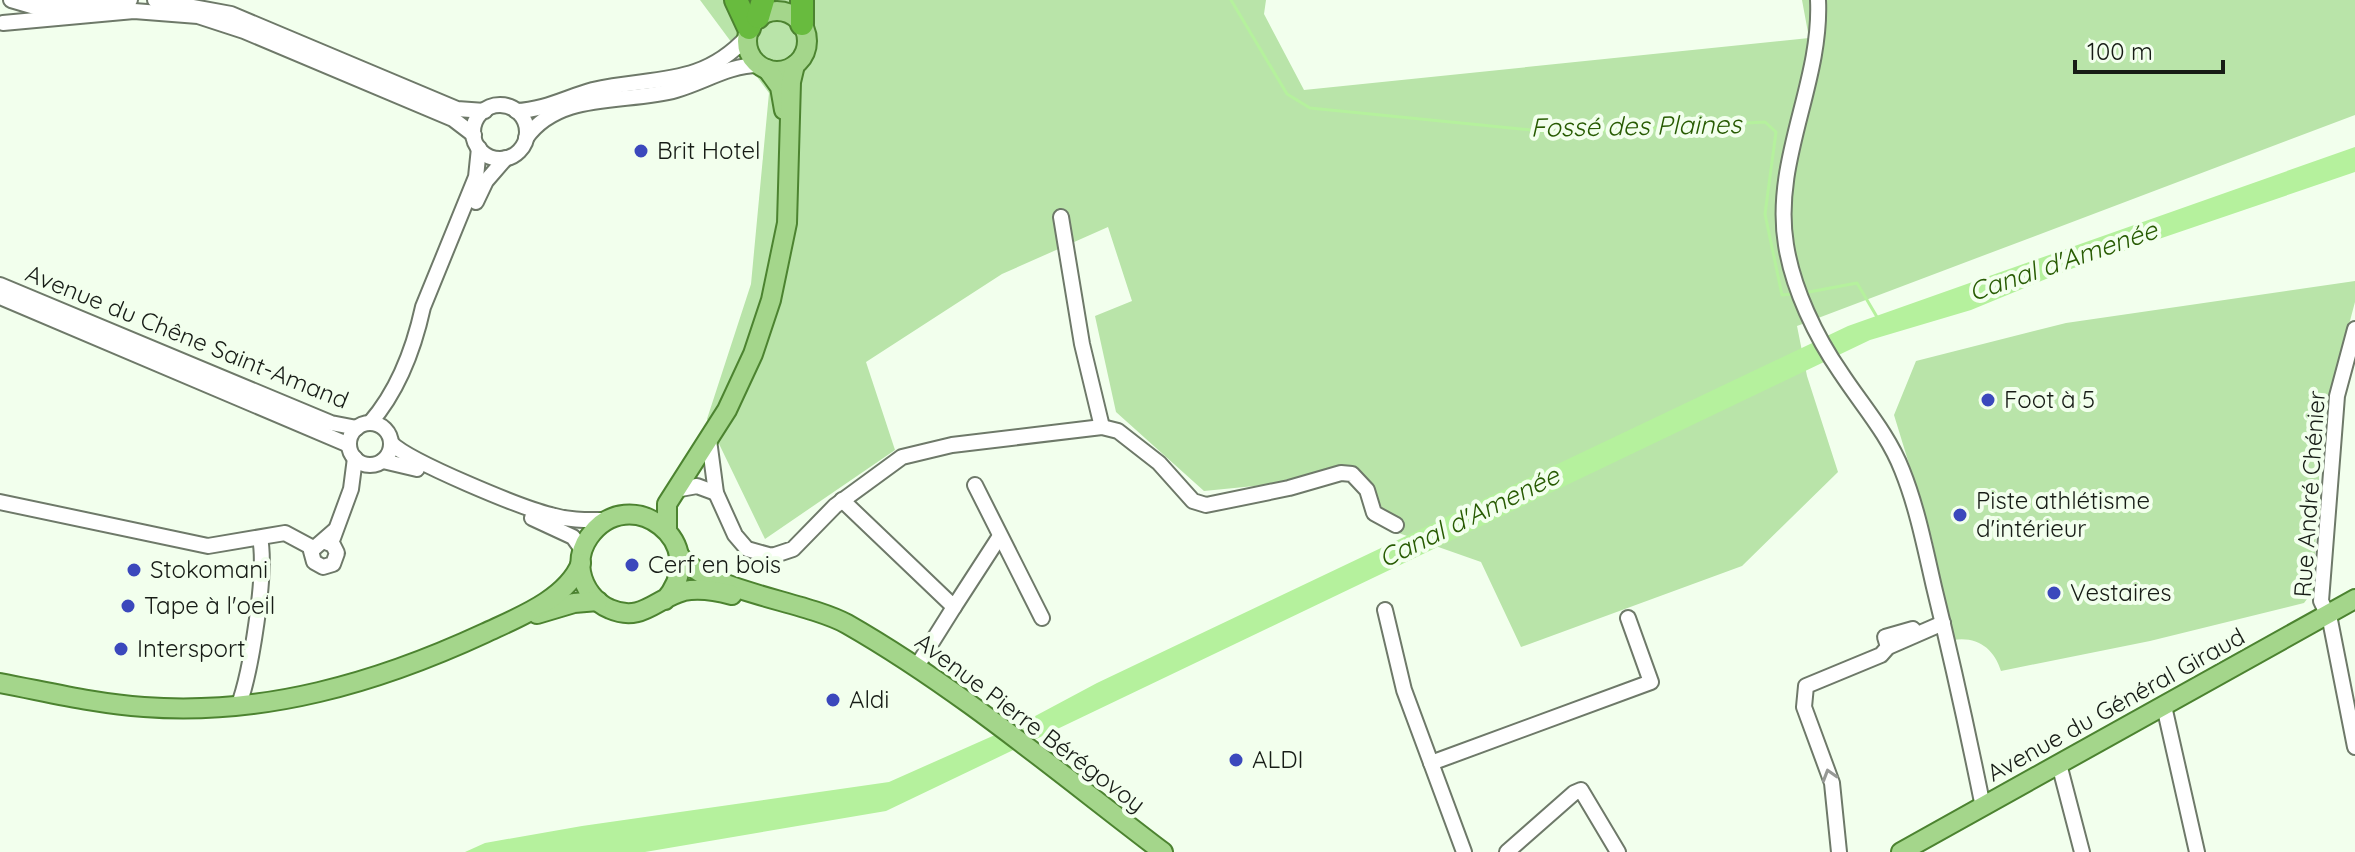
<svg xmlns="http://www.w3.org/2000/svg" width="2355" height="852" viewBox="0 0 2355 852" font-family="Quicksand,sans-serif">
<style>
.green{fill:#b9e4a9}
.water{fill:#b5f19d}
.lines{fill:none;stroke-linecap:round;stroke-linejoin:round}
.stream{stroke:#b5f19d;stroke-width:3}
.minor-casing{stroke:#6e7969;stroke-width:18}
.major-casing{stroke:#4c8330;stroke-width:22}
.highway-casing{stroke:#4c8330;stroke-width:26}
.minor{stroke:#fff;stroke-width:14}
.major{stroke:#a4d68b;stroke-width:18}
.highway{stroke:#68bb3e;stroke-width:22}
.oneway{stroke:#979996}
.poi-dot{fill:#3b48bc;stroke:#f2ffed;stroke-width:3}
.labels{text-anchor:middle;stroke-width:8;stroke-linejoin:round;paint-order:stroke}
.poi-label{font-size:24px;fill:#171c16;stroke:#f2ffed;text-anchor:start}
.street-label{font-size:24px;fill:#171c16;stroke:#f2ffed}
.water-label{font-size:26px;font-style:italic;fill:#275b02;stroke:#f2ffed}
</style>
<rect width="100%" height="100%" fill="#f2ffed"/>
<g class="green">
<path d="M700 0H1266L1264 14 1304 90 1809 38 1802 0H2355V115L1797 326 1807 376 1838 472 1742 566 1521 647 1481 562 1390 530 1355 476 1204 491 1116 412 1095 316 1132 301 1108 227 1002 274 866 362 895 450 765 539 707 419 751 284 769 93Z"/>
<path d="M2355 281V302L2322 426 2311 435V445L2320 459 2313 591 2304 603 2150 641 2001 671C1994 649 1978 636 1953 640L1932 539 1894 415 1916 361 2066 323Z"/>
</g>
<path class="water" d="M2355 147V172L2068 270 1971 310 1870 340 886 811 645 852H465L485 843 582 826 889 782 1024 722 1097 683 1848 326Z"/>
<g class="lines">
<g class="stream">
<path d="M1231 0 1287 94 1310 108 1562 133 1765 122 1776 132 1765 214 1782 295 1792 294"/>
<path d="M1809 292 1857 283 1877 317"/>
</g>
<g class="minor-casing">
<g id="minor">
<path d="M11 0 35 7 130 0"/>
<path d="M155 0 231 14 457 109 485 111"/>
<path d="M1818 0C1822 83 1772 161 1786 245 1793 289 1816 337 1841 373 1862 405 1888 434 1902 470 1917 507 1925 548 1934 587 1952 660 1968 733 1983 807"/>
<path d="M3 23 134 11 198 16 244 31 453 119 474 135"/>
<circle cx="500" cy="132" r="27"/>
<path d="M516 111C545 110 567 97 593 90 652 76 700 88 747 37"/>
<path d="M526 138C560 90 628 104 676 90 704 82 729 65 759 65"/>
<path d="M476 202 486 181 506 158"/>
<path d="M1061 217 1082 344 1102 427"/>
<path d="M0 285 331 423 357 428"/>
<path d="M0 297 349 445"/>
<path d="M2355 329 2337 396 2321 601 2330 620 2355 747"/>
<path d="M370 423C397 392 414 348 423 307L476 177 479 148"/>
<circle cx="370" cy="444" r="21"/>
<path d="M709 440 716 493 735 535 747 549 772 556 793 549 835 506 902 457 952 445 1102 427 1118 431 1159 463 1193 501 1206 505 1289 488 1341 473 1352 474 1367 490 1374 513 1396 525"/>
<path d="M391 443C410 462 522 508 551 515 571 521 588 520 607 520"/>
<path d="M383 461 417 469"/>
<path d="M975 485 1042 618"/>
<path d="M675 490 697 486 716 493"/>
<path d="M842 500 954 607 1000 536"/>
<path d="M0 502 208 546 285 533 313 548"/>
<path d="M532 518 573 537 583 551"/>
<path d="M333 538 351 489 355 458"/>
<path d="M323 541 333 545 337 553 333 564 323 567 314 562 311 551 334 531"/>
<path d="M1385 610 1404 690 1464 852"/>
<path d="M1888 647 1885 637 1913 629"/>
<path d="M917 666 954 607"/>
<path d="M2164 706 2197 852"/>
<path d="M238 707C251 673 267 572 260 538"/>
<path d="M1431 763 1651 682 1628 618"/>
<path d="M2059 764 2082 852"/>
<path d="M1507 852 1574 793 1581 790 1618 852"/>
<path d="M1839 852 1832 783 1804 707 1806 686 1881 655 1888 647 1943 623"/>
</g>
</g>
<g class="major-casing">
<g id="major">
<circle cx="777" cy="41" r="30"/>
<path d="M767 69 780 87 784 110"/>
<path d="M667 530V504L727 410 753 354 771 300 787 223 791 82 795 65"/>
<path d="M679 555C705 591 805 601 847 624 959 688 1060 774 1163 852"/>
<path d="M665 600C714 543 629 480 589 537 582 547 579 560 581 572 584 588 595 603 610 609 642 623 656 598 684 591 700 588 717 591 732 595"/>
<path d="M537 614 574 603 598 601"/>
<path d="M0 683C48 692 96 704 144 707 263 716 377 683 485 633 517 618 567 599 581 563"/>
<path d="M1901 852 2355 599"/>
</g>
</g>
<g class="highway-casing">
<g id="highway">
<path d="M736 0 749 28"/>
<path d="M802 0V24"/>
<path d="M758 17 763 0"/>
</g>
</g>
<use href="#minor" class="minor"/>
<use href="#major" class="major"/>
<use href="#highway" class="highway"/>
</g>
<defs><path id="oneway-chevron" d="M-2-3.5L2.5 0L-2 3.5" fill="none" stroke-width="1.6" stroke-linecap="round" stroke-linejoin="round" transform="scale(2)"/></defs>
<use class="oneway" href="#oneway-chevron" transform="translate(1829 775) rotate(-107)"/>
<g class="poi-dot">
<circle cx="641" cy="151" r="8"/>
<circle cx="1988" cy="400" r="8"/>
<circle cx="1960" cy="515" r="8"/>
<circle cx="632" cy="565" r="8"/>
<circle cx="134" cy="570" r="8"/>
<circle cx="2054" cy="593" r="8"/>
<circle cx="128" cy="606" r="8"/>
<circle cx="121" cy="649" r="8"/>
<circle cx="833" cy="700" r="8"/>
<circle cx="1236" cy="760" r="8"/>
</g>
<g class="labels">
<g class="poi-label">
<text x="657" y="159">Brit Hotel</text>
<text x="2004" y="408">Foot à 5</text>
<text x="1976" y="509">Piste athlétisme<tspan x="1976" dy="28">d'intérieur</tspan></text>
<text x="648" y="573">Cerf en bois</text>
<text x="150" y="578">Stokomani</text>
<text x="2070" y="601">Vestaires</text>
<text x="144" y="614">Tape à l'oeil</text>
<text x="137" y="657">Intersport</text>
<text x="849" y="708">Aldi</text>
<text x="1252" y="768">ALDI</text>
</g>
<g class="street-label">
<text transform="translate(187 337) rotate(22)" y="8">Avenue du Chêne Saint-Amand</text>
<text transform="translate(2310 494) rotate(-86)" y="8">Rue André Chénier</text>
<text transform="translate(2116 705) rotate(-29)" y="8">Avenue du Général Giraud</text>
<text transform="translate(1030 723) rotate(37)" y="8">Avenue Pierre Bérégovoy</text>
</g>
<g class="water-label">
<text transform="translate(1636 126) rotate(-1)" y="9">Fossé des Plaines</text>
<text transform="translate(2063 261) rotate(-19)" y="9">Canal d'Amenée</text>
<text transform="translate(1469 517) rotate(-26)" y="9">Canal d'Amenée</text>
</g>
</g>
<path d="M2075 60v12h148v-12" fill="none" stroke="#171c16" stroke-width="4"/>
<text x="2087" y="60" font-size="24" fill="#171c16" stroke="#f2ffed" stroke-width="6" paint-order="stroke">100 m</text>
</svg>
